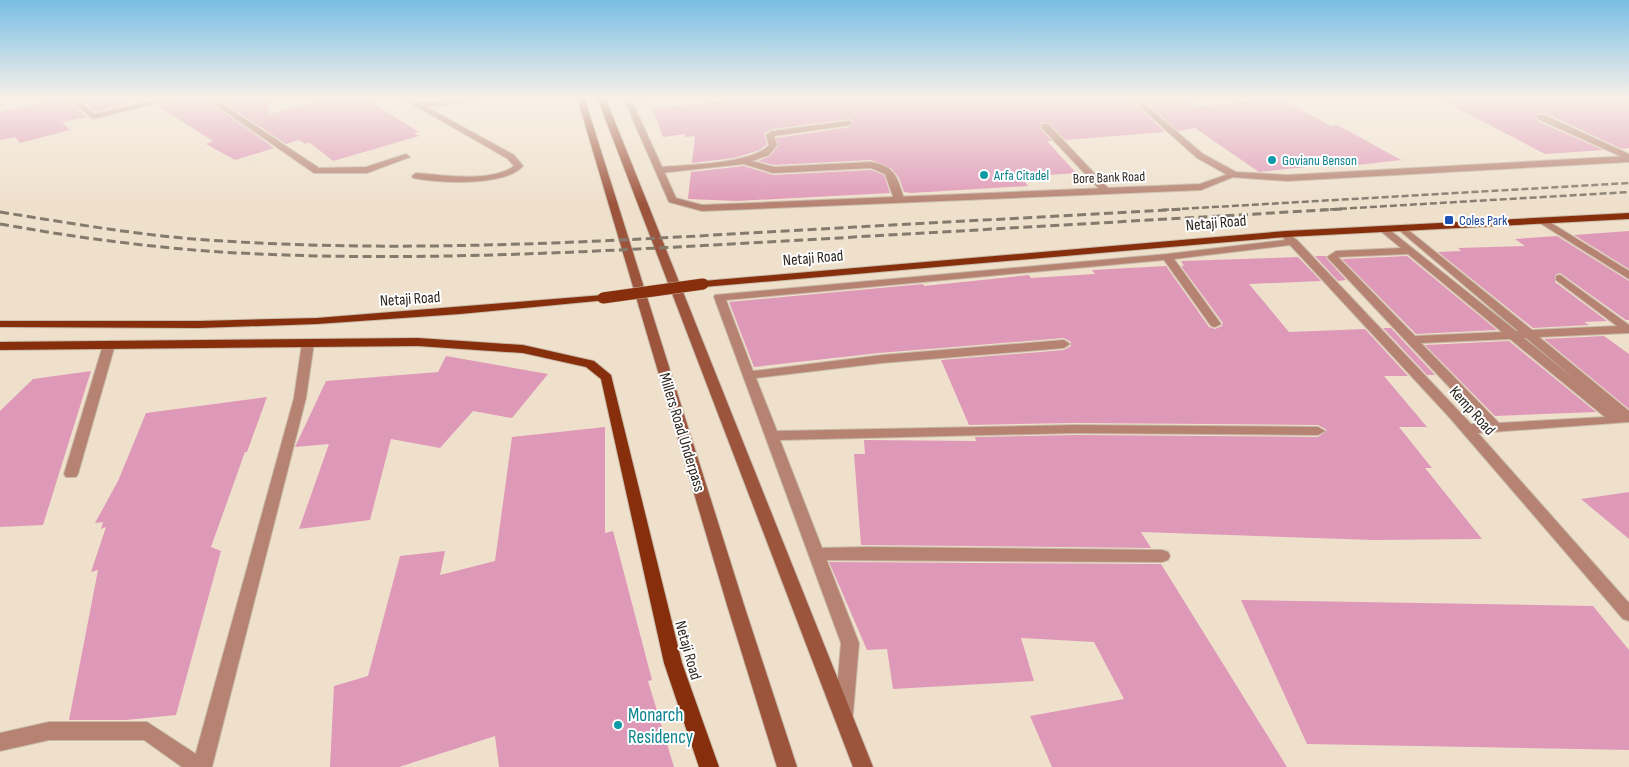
<svg xmlns="http://www.w3.org/2000/svg" width="1629" height="767" viewBox="0 0 1629 767" font-family="'Sofia Sans Condensed',sans-serif">
<style>
.building{fill:#df99b8}
.lines{fill:none;stroke-linecap:round;stroke-linejoin:round}
.service-casing{stroke:#c8bba9;stroke-width:2}
.minor-casing{stroke:#c8bba9;stroke-width:2}
.tertiary-casing{stroke:#c8bba9;stroke-width:2}
.secondary-casing{stroke:#c8bba9;stroke-width:2}
.primary-casing{stroke:#c8bba9;stroke-width:2}
.service{fill:#b68373;fill-rule:evenodd}
.minor{fill:#b68373;fill-rule:evenodd}
.tertiary{fill:#b68373;fill-rule:evenodd}
.secondary{fill:#9c543c;fill-rule:evenodd}
.primary{fill:#872f0c;fill-rule:evenodd}
.rail-far1{stroke:#847a6d;stroke-width:2.5;stroke-dasharray:7 3;stroke-linecap:butt}
.rail{stroke:#847a6d;stroke-width:3;stroke-dasharray:9 4.5;stroke-linecap:butt}
.primary-bridge-casing{stroke:#c8bba9;stroke-width:12;stroke-linecap:butt}
.primary-bridge{stroke:#872f0c;stroke-width:11}
.culture-dot{fill:#0f9aa8;stroke:#fff;stroke-width:2}
.transit-dot{fill:#1a4fb4;stroke:#fff;stroke-width:2}
.labels{text-anchor:middle;stroke-width:4;stroke-linejoin:round;paint-order:stroke}
.far-culture-label{font-size:14px;fill:#0d838f;stroke:#fff;text-anchor:start}
.far-street-label{font-size:14px;fill:#2c261f;stroke:#fff}
.far-transit-label{font-size:14px;fill:#164399;stroke:#fff;text-anchor:start}
.street-label{font-size:16px;fill:#2c261f;stroke:#fff}
.near-culture-label{font-size:19px;fill:#0d838f;stroke:#fff;text-anchor:start}
</style>
<rect width="100%" height="100%" fill="#efe0cc"/>
<g class="building">
<path d="M64 97 87 117 62 122 70 130 20 143 15 137 0 140V112Z"/>
<path d="M77 97H128L129 104 95 112Z"/>
<path d="M183 97H202L274 148 235 160 206 144 213 141 156 105Z"/>
<path d="M215 97H267L269 114 337 97H362L419 132 414 133 419 136 333 161 309 142 305 144 299 140 286 144Z"/>
<path d="M768 97H1127L1165 132 1065 140 1049 123 1042 122 1041 129 1052 141H1047L1076 173 1021 177 1028 186 911 193 904 192 899 178 892 169 871 160 774 165 758 161 770 156 778 146 776 138 851 127 853 121 851 119 772 129 764 134 767 144 760 150 734 158 692 163 695 136 685 137V134L663 137 652 108Z"/>
<path d="M1190 97H1193L1194 107 1280 98 1331 126 1338 125 1401 160 1358 165 1353 162 1259 172 1195 128 1178 131 1149 106 1184 101Z"/>
<path d="M1436 97H1629V148L1622 149 1545 113H1538L1537 121 1603 150 1545 154Z"/>
<path d="M744 166 773 175 871 170 884 175 890 193 737 201 688 199 691 172Z"/>
<path d="M1629 231V269L1574 235Z"/>
<path d="M1557 236 1629 281V320H1626L1560 273 1555 275V282L1607 321 1584 322 1589 325 1533 328 1438 252 1461 251 1458 248 1525 246 1515 239Z"/>
<path d="M1315 256H1326V258L1346 280 1338 281Z"/>
<path d="M1407 256 1497 330 1416 334 1342 259Z"/>
<path d="M1298 257 1321 281 1249 284 1289 332 1365 329 1408 376H1384L1427 427H1399L1432 468H1425L1482 539 1374 540 1141 532 1151 548 861 545 854 454H865L864 440 976 441 975 437 1075 435 1318 437 1327 430 1318 425 1075 423 969 425 941 360 1064 350 1071 346V342L1064 338 879 353 754 367 729 302 923 284 924 286 1029 275 1031 278 1095 274 1092 270 1166 266 1209 327 1215 329 1222 326 1223 323 1181 266H1184L1181 261Z"/>
<path d="M1383 328H1391L1435 375H1427Z"/>
<path d="M1604 336 1629 354V409L1544 339Z"/>
<path d="M1509 341 1596 412 1495 416 1425 345Z"/>
<path d="M446 356 548 374 512 418 473 411 440 448 391 439 370 520 299 529 329 444 295 447 326 381 438 372Z"/>
<path d="M91 371 43 525 0 527V411L33 379Z"/>
<path d="M267 397 247 452H245L211 547 221 551 176 715 126 720H69L98 570 91 572 106 527 101 529 103 522 95 523 118 481 146 413Z"/>
<path d="M605 427V533L613 531 652 680 648 681 674 767H499L495 736 399 767H330L334 686 368 676 400 556 445 551 440 575 495 561 512 437Z"/>
<path d="M1629 492V539L1581 499Z"/>
<path d="M829 562 1161 564 1287 767H1052L1030 716 1124 699 1094 642 1021 638 1034 681 893 689 887 649 867 650Z"/>
<path d="M1241 600 1593 606 1629 650V750L1307 744Z"/>
</g>
<g class="lines">
<g class="service-casing">
<g id="service">
<path d="M472 97H490L486 99 419 108 415 106 419 104Z"/>
<path d="M1170 97H1188L1184 99 1139 105 1135 103Z"/>
<path d="M1538 115H1544L1629 154V160L1538 119Z"/>
<path d="M848 121H851V125L774 136 777 145 769 155 752 161 774 167 871 162C896 167 897 177 904 199L902 201H896L894 199 885 174 871 168 773 173 744 164 660 173 656 170 660 167C687 165 752 164 769 145L766 135 772 131Z"/>
<path d="M1042 124H1048L1109 189V193H1103L1042 128Z"/>
<path d="M109 341 115 345 78 474 76 477H66L64 474 103 345Z"/>
<path d="M867 547 1162 550 1168 552 1170 556 1168 560 1162 562 817 560 812 558 809 554 812 550 817 548Z"/>
</g>
</g>
<g class="minor-casing">
<g id="minor">
<path d="M66 97H74L95 114 169 97H181L93 119Z"/>
<path d="M204 97H212L319 168 366 167 406 154 410 157 367 173H314Z"/>
<path d="M400 97H408L514 155 523 166C504 187 439 183 413 178L412 176 416 173C444 175 491 183 514 166L508 159Z"/>
<path d="M623 97H653L650 99 632 101 676 198 702 205 1200 184 1234 172 1238 175 1201 190 702 211 669 202Z"/>
<path d="M1543 218 1629 271V279L1540 223 1538 221Z"/>
<path d="M1402 225 1532 330 1617 326 1556 280V276L1560 275 1629 325V333L1539 337 1629 411V422L1478 433 1629 603V621L1623 619 1450 418 1290 245 1174 259 1221 324 1215 327 1211 326 1164 260 726 300 753 371 882 355 1064 340 1070 344 1064 348 882 363 756 378 777 431 1075 425 1318 427 1325 431 1318 435 1075 433 780 440 859 643 853 714 851 720 844 722 837 720 835 714 841 643 714 297 715 295 1167 254 1285 240 1282 236 1287 233 1297 240 1471 424H1484L1327 257 1336 251 1401 248 1378 229 1383 226 1386 227 1516 331H1518L1399 230V226ZM1408 254 1502 332 1415 336 1338 257ZM1524 338H1526L1576 380ZM1510 339 1605 417 1499 423 1421 343Z"/>
<path d="M308 339 314 343 306 398 212 767H192L294 398 302 343Z"/>
</g>
</g>
<g class="tertiary-casing">
<g id="tertiary">
<path d="M1129 97H1136L1203 154 1236 172 1287 175 1629 156V162L1287 181 1231 177 1197 158Z"/>
<path d="M49 722H147L205 760 208 767H182L144 740H49L0 751V733Z"/>
</g>
</g>
<g class="secondary-casing">
<g id="secondary">
<path d="M577 97H584L744 605 797 767H777L727 605Z"/>
<path d="M597 97H605L873 767H853Z"/>
</g>
</g>
<g class="primary-casing">
<g id="primary">
<path d="M1629 213V219L1286 237 703 287 698 284 703 281 1286 231Z"/>
<path d="M603 295 607 296 608 298 607 300 460 314 317 324 199 328 0 327V321H199L317 318Z"/>
<path d="M418 338 523 345 594 361 611 375 682 663 719 767H699L664 663 601 379 586 367 523 353 418 346 0 350V342Z"/>
</g>
</g>
<use href="#service" class="service"/>
<use href="#minor" class="minor"/>
<use href="#tertiary" class="tertiary"/>
<use href="#secondary" class="secondary"/>
<use href="#primary" class="primary"/>
<g class="rail-far1">
<path d="M1162 210 1629 183"/>
<path d="M1320 210 1629 192"/>
</g>
<g class="rail">
<path d="M0 212C69 223 137 235 207 240 393 253 580 243 767 232 906 224 1045 217 1184 209"/>
<path d="M0 224C73 237 147 247 221 252 404 263 586 252 768 242 959 231 1150 220 1342 209"/>
</g>
<g class="primary-bridge-casing">
<path id="primary-bridge" d="M603 298 703 284"/>
</g>
<use href="#primary-bridge" class="primary-bridge"/>
</g>
<linearGradient id="sky" x2="0" y2="1"><stop stop-color="#79bee5"/><stop offset="0.48" stop-color="#f8f1e8"/><stop offset="1" stop-color="#f8f1e8" stop-opacity="0"/></linearGradient>
<rect width="1629" height="204" fill="url(#sky)"/>
<g class="culture-dot">
<circle cx="1272" cy="160" r="5"/>
<circle cx="984" cy="175" r="5"/>
<circle cx="618" cy="725" r="5"/>
</g>
<rect class="transit-dot" x="1444" y="215" width="10" height="10" rx="2.5"/>
<g class="labels">
<g class="far-culture-label">
<text x="1282" y="165">Govianu Benson</text>
<text x="994" y="180">Arfa Citadel</text>
</g>
<g class="far-street-label">
<text transform="translate(1109 177) rotate(-2)" y="5">Bore Bank Road</text>
</g>
<g class="far-transit-label">
<text x="1459" y="225">Coles Park</text>
</g>
<g class="street-label">
<text transform="translate(1216 222) rotate(-5)" y="6">Netaji Road</text>
<text transform="translate(813 257) rotate(-5)" y="6">Netaji Road</text>
<text transform="translate(410 298) rotate(-4)" y="6">Netaji Road</text>
<text transform="translate(1473 410) rotate(48)" y="6">Kemp Road</text>
<text transform="translate(683 432) rotate(73)" y="6">Millers Road Underpass</text>
<text transform="translate(689 650) rotate(74)" y="6">Netaji Road</text>
</g>
<g class="near-culture-label">
<text x="628" y="721">Monarch<tspan x="628" dy="22">Residency</tspan></text>
</g>
</g>
</svg>
